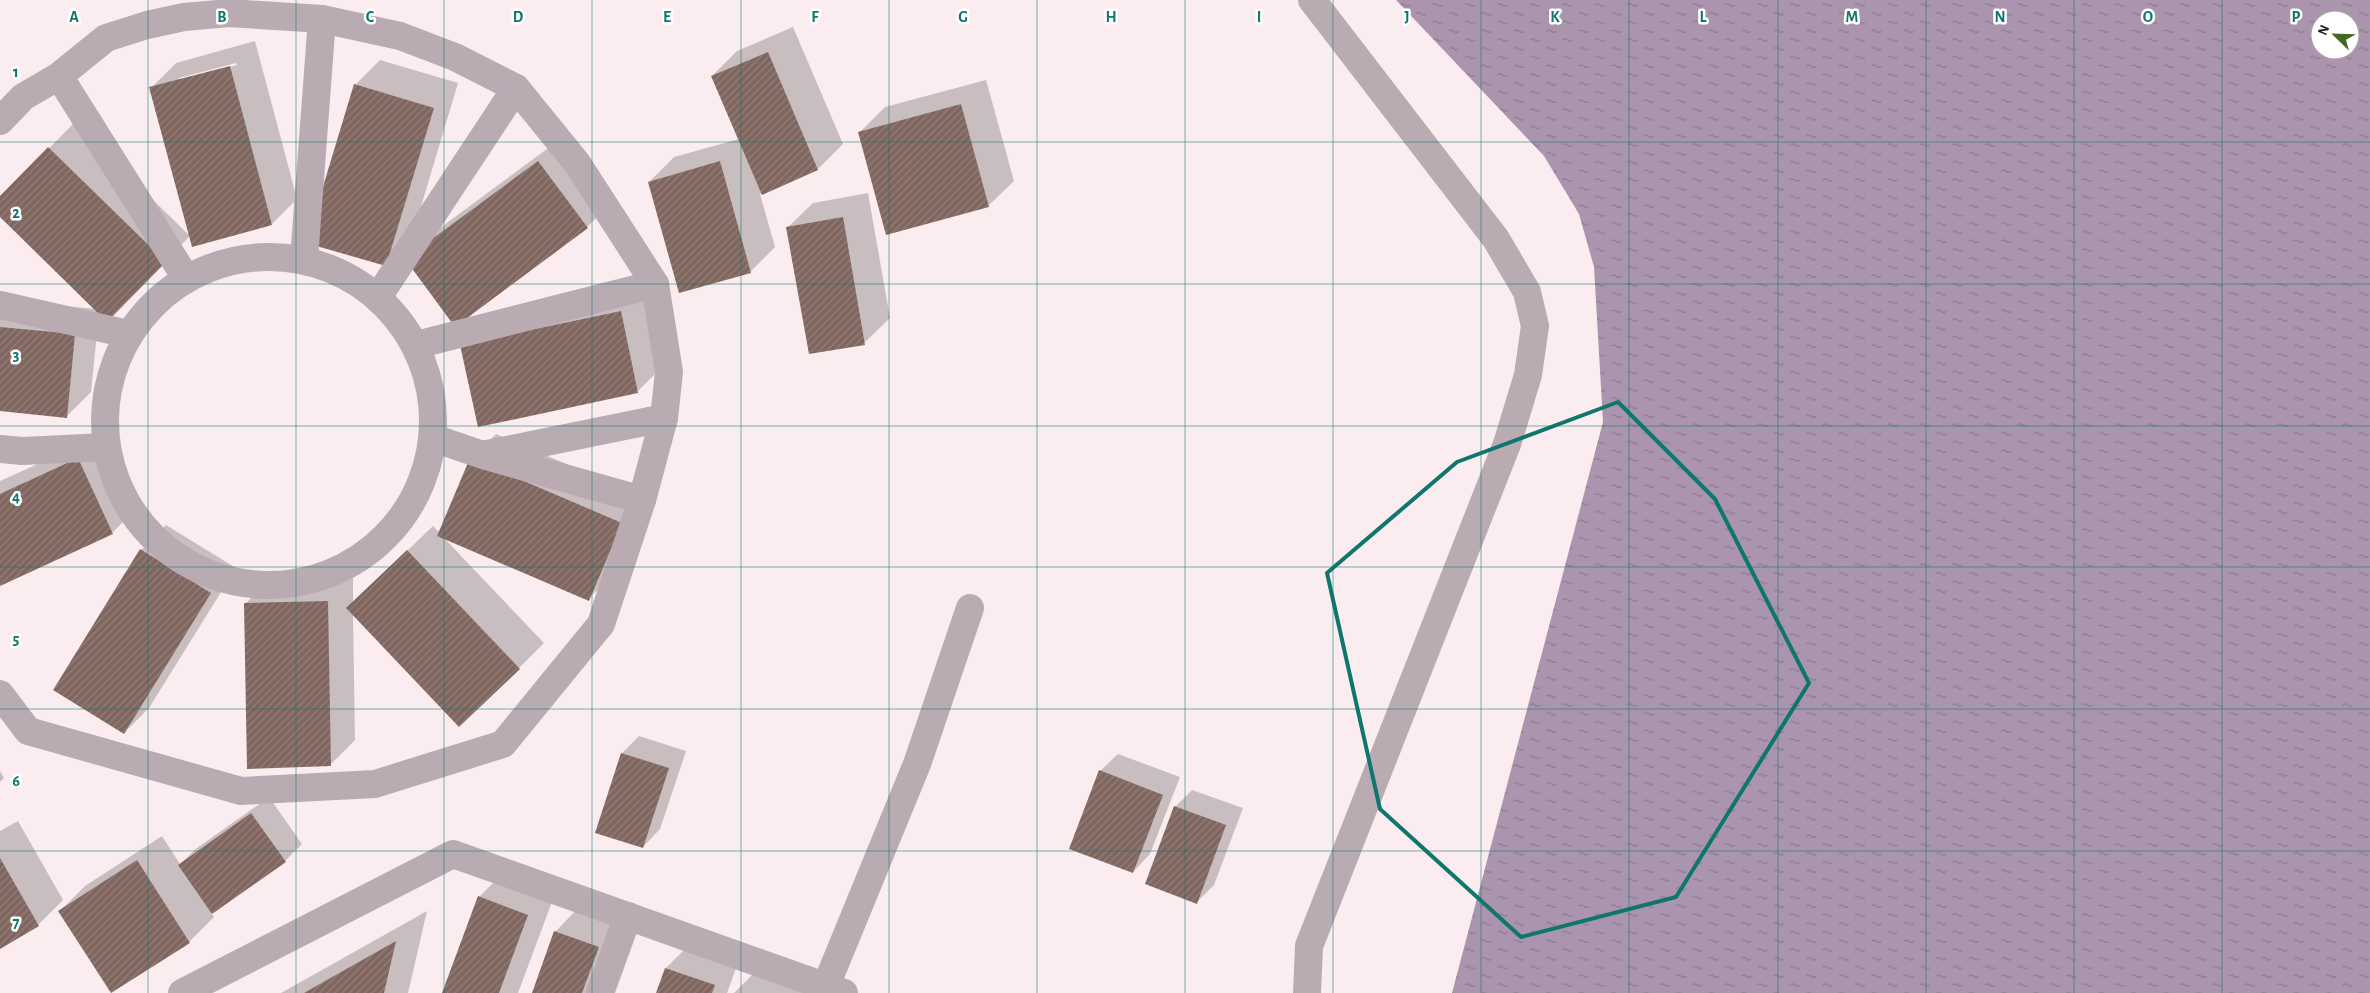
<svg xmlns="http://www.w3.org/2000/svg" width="2370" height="993" viewBox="0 0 2370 993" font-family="'Alegreya Sans',sans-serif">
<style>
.water{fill:url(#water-ripples);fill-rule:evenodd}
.shadow{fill:#0003;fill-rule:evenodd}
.building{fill:url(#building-hatch)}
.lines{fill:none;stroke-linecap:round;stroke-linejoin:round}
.minor{stroke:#baabb3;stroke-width:28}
.marked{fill:none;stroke:#0f766e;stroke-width:4;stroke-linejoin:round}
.grid{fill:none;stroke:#0f766e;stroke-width:1;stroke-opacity:0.55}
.grid-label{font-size:16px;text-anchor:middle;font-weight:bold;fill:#0f766e;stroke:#fff;stroke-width:5;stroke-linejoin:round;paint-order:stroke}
</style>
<defs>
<pattern id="water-ripples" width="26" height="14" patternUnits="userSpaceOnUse" patternTransform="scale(1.25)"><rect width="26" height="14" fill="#ab95ae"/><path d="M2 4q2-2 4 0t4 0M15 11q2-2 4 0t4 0" fill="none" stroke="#8b798d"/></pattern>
<pattern id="building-hatch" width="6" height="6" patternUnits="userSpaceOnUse" patternTransform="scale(1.25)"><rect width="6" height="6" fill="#81665f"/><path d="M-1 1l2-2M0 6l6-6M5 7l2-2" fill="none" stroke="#93807b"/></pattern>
</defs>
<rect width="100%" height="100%" fill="#fbedef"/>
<path class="water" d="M1396 0H2370V993H1452L1603 422 1594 267 1579 214 1544 156ZM2320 20H2350V50H2320Z"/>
<g class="shadow">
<path d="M793 27 843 144 818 169 760 194 775 247 750 272 649 182 674 157 739 139 712 76 737 51Z"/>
<path d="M255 41 297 199 272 224 192 245 151 88 176 63ZM236 63 237 65 179 81V78Z"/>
<path d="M380 60 458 83 411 240 386 265 355 85Z"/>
<path d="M986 80 1014 181 988 206 859 133 885 107Z"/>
<path d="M74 123 190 236 132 296 99 313 91 392 66 417 0 410V300L96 309 0 215V198Z"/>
<path d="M563 137 612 202 587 227 407 259 432 234Z"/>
<path d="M868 193 890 318 864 343 787 228 813 203Z"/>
<path d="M646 286 663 366 638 391 479 426 462 345Z"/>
<path d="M104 434 137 508 112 533 0 585V481Z"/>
<path d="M496 434 646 498 614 574 588 599 443 537 544 643 519 668 353 614 355 740 330 765 245 604 270 579 353 577V603L433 526 440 533 471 459Z"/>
<path d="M166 525 236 568 149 708 124 733 55 690 141 550Z"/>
<path d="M639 736 686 751 660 829 643 847 622 753Z"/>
<path d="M1118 754 1180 777 1150 854 1133 872 1100 771Z"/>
<path d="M0 771 4 778 0 782Z"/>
<path d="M1192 790 1243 808 1214 885 1197 902 1175 807Z"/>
<path d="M269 797 302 844 285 861 211 913 214 917 189 942 60 911 85 886 162 836 180 864 197 848Z"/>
<path d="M18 821 63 900 38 925 0 947V831Z"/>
<path d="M511 865 559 883 518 993H444L479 897Z"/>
<path d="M586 900 630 915 602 993H533L555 932Z"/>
<path d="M427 911 408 993H281Z"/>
<path d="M691 943 739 960 727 993H657L666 968Z"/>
<path d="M759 968 806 993H734Z"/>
</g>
<g class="building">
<path d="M768 52 818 170 762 195 711 76Z"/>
<path d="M230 66 272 225 192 247 149 87Z"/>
<path d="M354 84 434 108 386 266 306 243Z"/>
<path d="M961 104 989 207 886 235 858 132Z"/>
<path d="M48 147 166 262 107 322 0 217V196Z"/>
<path d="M538 161 588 228 455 327 405 259Z"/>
<path d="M720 161 751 273 679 293 648 182Z"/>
<path d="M843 217 865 345 809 354 786 227Z"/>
<path d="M621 311 638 393 478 427 460 345Z"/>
<path d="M0 327 75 334 67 418 0 411Z"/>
<path d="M78 458 113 534 0 586V494Z"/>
<path d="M470 458 622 523 589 601 437 536Z"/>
<path d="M140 549 211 593 124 734 53 690Z"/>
<path d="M407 550 520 669 459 727 346 608Z"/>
<path d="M328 601 331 766 247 769 244 603Z"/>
<path d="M621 753 669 768 643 848 595 833Z"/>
<path d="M1099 770 1163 795 1133 873 1069 849Z"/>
<path d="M1174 806 1226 825 1197 904 1145 884Z"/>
<path d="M251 813 286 862 212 914 178 865Z"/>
<path d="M0 858 39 926 0 949Z"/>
<path d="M137 860 190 943 111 993 58 911Z"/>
<path d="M478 896 528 915 499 993H442Z"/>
<path d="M554 931 599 947 582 993H532Z"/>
<path d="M396 941 384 993H304Z"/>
<path d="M665 968 715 985 712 993H656Z"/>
</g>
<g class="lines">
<g class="minor">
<path d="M59 76 186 278"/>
<path d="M0 121 23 97 59 76 106 38 147 25 184 17 229 13 322 19 400 36 455 57 516 88 577 163 655 284 669 372 664 418 642 500 601 624 503 744 375 784 241 791 28 731 0 694"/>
<circle cx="269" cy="421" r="164"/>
<path d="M304 259 322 19"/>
<path d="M378 297 516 88"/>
<path d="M0 305 128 334"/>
<path d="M416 345 655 284"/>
<path d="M433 438 483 455 642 500"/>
<path d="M0 449 22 451 106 447"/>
<path d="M487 454 664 418"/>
<path d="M182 993 453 854 844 993"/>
<path d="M600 993 628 916"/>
<path d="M823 993 917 764 970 608"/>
<path d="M1307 993 1309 946 1507 444 1528 375 1535 326 1527 292 1496 239 1312 0"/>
</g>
</g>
<path class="marked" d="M1618 402 1715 499 1809 683 1676 897 1521 937 1380 809 1327 573 1457 462Z"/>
<path class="grid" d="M148 0V993M296 0V993M444 0V993M592 0V993M741 0V993M889 0V993M1037 0V993M1185 0V993M1333 0V993M1481 0V993M1629 0V993M1778 0V993M1926 0V993M2074 0V993M2222 0V993M0 142H2370M0 284H2370M0 426H2370M0 567H2370M0 709H2370M0 851H2370"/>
<g class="grid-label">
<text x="74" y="22">A</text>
<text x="222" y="22">B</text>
<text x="370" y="22">C</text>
<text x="518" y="22">D</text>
<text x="667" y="22">E</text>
<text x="815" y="22">F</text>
<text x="963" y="22">G</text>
<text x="1111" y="22">H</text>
<text x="1259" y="22">I</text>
<text x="1407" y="22">J</text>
<text x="1555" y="22">K</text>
<text x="1703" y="22">L</text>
<text x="1852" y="22">M</text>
<text x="2000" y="22">N</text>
<text x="2148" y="22">O</text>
<text x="2296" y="22">P</text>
<text x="16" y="77">1</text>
<text x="16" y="218">2</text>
<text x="16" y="360">3</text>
<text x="16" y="502">4</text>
<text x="16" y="644">5</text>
<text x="16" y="786">6</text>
<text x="16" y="928">7</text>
</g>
<g transform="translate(2335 35) rotate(293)"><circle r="24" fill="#ffffff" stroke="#a8a4a4"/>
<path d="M0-4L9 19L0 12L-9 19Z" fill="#436a25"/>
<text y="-8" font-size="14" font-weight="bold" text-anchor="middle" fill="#261b1c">N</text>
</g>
</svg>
